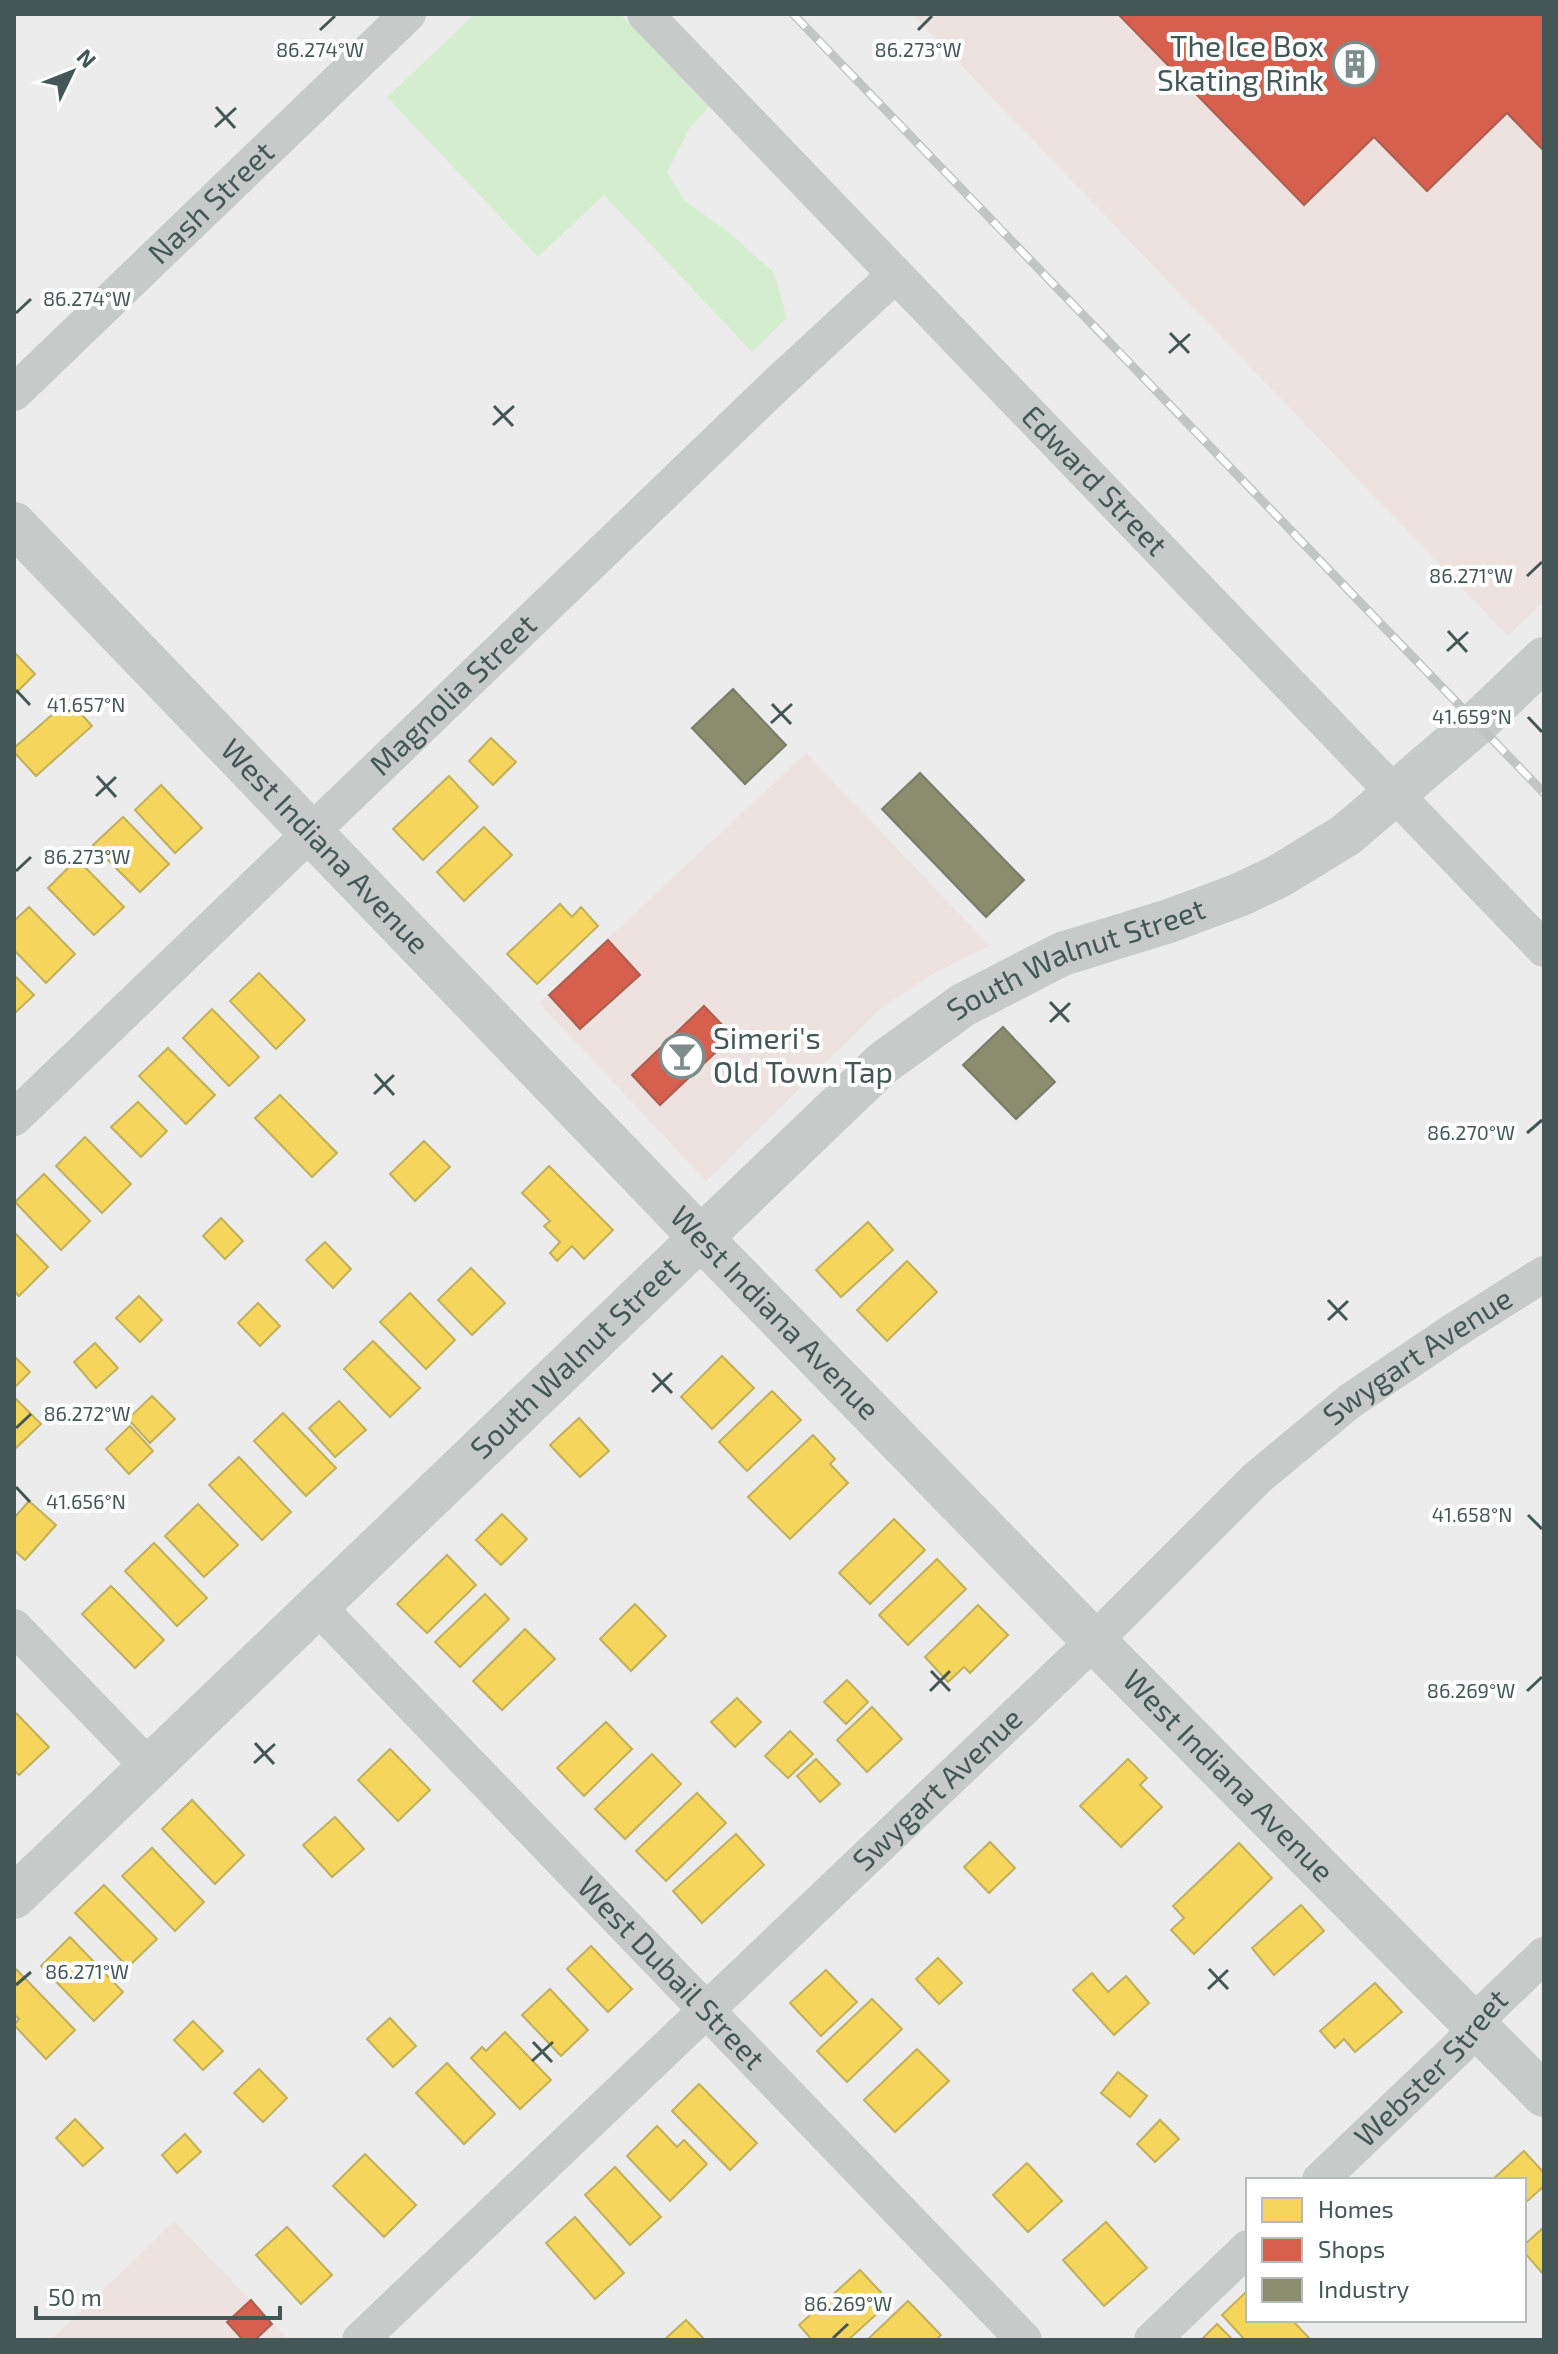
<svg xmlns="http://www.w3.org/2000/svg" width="1558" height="2354" viewBox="0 0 1558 2354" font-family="'Exo 2',sans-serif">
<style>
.commercial{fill:#eee2e0}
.green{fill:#d5edcf}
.homes{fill:#f6d55c;stroke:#c0b05a;stroke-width:2}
.shops{fill:#d6604d;stroke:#aa5e50;stroke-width:2}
.industry{fill:#8c8c6e;stroke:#767c67;stroke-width:2}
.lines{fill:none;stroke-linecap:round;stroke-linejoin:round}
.minor{stroke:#c6cbca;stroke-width:36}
.tertiary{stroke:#c6cbca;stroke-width:44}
.rail-casing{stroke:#c1c5c4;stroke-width:9}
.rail{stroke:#fff;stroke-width:6;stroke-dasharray:18;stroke-linecap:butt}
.ticks{fill:none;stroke:#435856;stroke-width:3}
.labels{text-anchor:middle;stroke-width:8;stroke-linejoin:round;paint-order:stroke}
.poi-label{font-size:30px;fill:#435856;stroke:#fff;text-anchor:end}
.street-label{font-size:30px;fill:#435856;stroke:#fff}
.ticks-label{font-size:20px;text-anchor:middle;fill:#435856;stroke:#fff;stroke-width:8;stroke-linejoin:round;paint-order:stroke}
</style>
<rect width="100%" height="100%" fill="#edeced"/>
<g class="commercial">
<path d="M912 14H1544V601L1508 636Z"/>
<path d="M806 753 990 946 931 975 880 1009 706 1181 539 1003Z"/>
<path d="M174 2221 289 2340H51Z"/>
</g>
<path class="green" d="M475 14H620L709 107 689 129 667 172 685 201 731 234 774 273 787 318 752 352 604 195 538 257 387 97Z"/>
<g class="homes">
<path d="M14 652 35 674 14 695Z"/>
<path d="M69 700 92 726 36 776 14 752V748Z"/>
<path d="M491 738 516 762 493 785 469 761Z"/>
<path d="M449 776 478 807 423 860 393 829Z"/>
<path d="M161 785 202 828 175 853 135 810Z"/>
<path d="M123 817 169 864 140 892 93 845Z"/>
<path d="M484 827 512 855 464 901 437 872Z"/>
<path d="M77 859 124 907 94 935 48 888Z"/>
<path d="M560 904 572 917 581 907 598 926 537 984 507 954Z"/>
<path d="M29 907 75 954 46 983 14 950V921Z"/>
<path d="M259 973 305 1020 276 1049 230 1001Z"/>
<path d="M14 975 34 995 14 1014Z"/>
<path d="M212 1009 259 1057 229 1086 183 1038Z"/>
<path d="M168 1048 215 1095 186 1124 139 1076Z"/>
<path d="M280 1095 337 1153 312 1177 255 1118Z"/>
<path d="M138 1102 167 1131 141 1157 111 1127Z"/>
<path d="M85 1137 131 1184 102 1213 56 1166Z"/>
<path d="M424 1141 450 1167 415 1201 390 1174Z"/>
<path d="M549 1166 613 1230 584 1259 572 1246 557 1261 550 1253 560 1242 544 1226 550 1221 522 1193Z"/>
<path d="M44 1174 90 1221 61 1250 15 1202Z"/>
<path d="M221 1218 243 1241 225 1259 203 1236Z"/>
<path d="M868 1222 893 1250 841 1297 816 1270Z"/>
<path d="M14 1232 48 1267 19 1296 14 1291Z"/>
<path d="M325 1242 351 1269 333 1288 306 1260Z"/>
<path d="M907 1261 937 1292 887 1341 857 1310Z"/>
<path d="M471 1268 505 1303 472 1335 438 1300Z"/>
<path d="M410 1293 455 1340 426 1369 380 1322Z"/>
<path d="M139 1296 162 1320 140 1342 116 1318Z"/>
<path d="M258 1303 280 1326 260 1346 238 1323Z"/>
<path d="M373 1341 420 1388 390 1417 344 1369Z"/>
<path d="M95 1343 118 1368 96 1388 74 1362Z"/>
<path d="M14 1356 30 1372 16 1386 14 1384Z"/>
<path d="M722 1356 754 1388 712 1429 681 1397Z"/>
<path d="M772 1391 801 1420 747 1471 719 1442Z"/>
<path d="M152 1396 175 1419 150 1443 128 1419Z"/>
<path d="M16 1399 41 1424 14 1450V1401Z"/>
<path d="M339 1401 366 1430 335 1457 309 1428Z"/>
<path d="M283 1413 336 1468 306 1496 254 1441Z"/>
<path d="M579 1418 609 1451 580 1477 550 1445Z"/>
<path d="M130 1426 153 1451 129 1474 106 1449Z"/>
<path d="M813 1435 835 1459 830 1464 848 1483 790 1539 748 1497Z"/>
<path d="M239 1457 291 1512 262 1540 209 1485Z"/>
<path d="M29 1501 56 1525 25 1560 14 1550V1518Z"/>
<path d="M198 1504 238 1545 204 1577 165 1536Z"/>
<path d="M502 1514 527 1539 501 1565 476 1540Z"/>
<path d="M894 1519 925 1550 870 1604 839 1573Z"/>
<path d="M154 1543 207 1598 177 1626 125 1571Z"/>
<path d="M447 1555 476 1585 427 1633 397 1604Z"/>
<path d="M937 1559 966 1589 908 1645 879 1615Z"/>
<path d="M111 1586 164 1640 135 1668 82 1614Z"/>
<path d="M485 1594 509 1619 460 1667 435 1642Z"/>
<path d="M635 1604 666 1636 631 1671 600 1639Z"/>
<path d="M978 1605 1008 1635 970 1673 964 1667 948 1682 925 1657Z"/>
<path d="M525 1629 555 1659 502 1710 473 1681Z"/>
<path d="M847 1680 868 1702 846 1724 824 1702Z"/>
<path d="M737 1698 761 1722 735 1747 711 1722Z"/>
<path d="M872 1707 902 1739 867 1772 837 1740Z"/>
<path d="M14 1711 49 1747 19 1775 14 1770Z"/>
<path d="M606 1722 632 1749 584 1796 557 1768Z"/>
<path d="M790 1731 813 1754 788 1778 765 1756Z"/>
<path d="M390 1749 430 1790 398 1821 358 1780Z"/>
<path d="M652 1754 681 1784 625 1839 595 1809Z"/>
<path d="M816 1759 840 1784 820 1802 797 1776Z"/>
<path d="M1128 1759 1147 1778 1140 1785 1162 1807 1121 1847 1080 1806Z"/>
<path d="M697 1793 726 1823 666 1881 636 1851Z"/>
<path d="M192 1800 244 1855 215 1884 162 1829Z"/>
<path d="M335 1817 364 1849 332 1877 303 1845Z"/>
<path d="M736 1834 764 1865 702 1923 673 1891Z"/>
<path d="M990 1842 1015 1868 989 1893 964 1867Z"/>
<path d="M1239 1843 1272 1878 1194 1954 1171 1930 1184 1918 1173 1906Z"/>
<path d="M152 1848 204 1902 175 1931 122 1876Z"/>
<path d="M104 1885 157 1939 128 1967 75 1913Z"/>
<path d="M1301 1905 1324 1931 1274 1975 1252 1948Z"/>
<path d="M70 1937 123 1992 94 2021 41 1966Z"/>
<path d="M591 1946 632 1989 608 2012 567 1969Z"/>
<path d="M938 1958 962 1983 939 2004 916 1979Z"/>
<path d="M14 1967 75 2030 46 2059 14 2025 19 2019 14 2014Z"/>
<path d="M826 1970 857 2002 821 2036 790 2003Z"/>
<path d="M1092 1973 1108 1992 1126 1976 1149 2003 1114 2035 1073 1990Z"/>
<path d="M1375 1983 1402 2012 1355 2052 1344 2039 1335 2048 1320 2031Z"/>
<path d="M550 1989 588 2030 561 2056 522 2015Z"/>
<path d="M872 1999 902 2029 847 2082 817 2051Z"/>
<path d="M390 2018 416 2046 393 2067 367 2039Z"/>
<path d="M193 2021 223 2051 203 2070 174 2040Z"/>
<path d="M505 2032 551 2080 520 2109 471 2058 482 2047 486 2051Z"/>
<path d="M917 2049 949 2081 895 2132 864 2100Z"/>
<path d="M447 2063 495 2114 464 2144 416 2093Z"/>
<path d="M259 2069 287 2098 263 2122 234 2093Z"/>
<path d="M1118 2072 1147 2096 1130 2117 1101 2093Z"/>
<path d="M699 2084 757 2143 730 2170 672 2111Z"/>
<path d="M75 2119 103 2148 83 2166 56 2138Z"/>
<path d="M1160 2120 1179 2139 1155 2162 1137 2144Z"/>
<path d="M657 2126 677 2147 684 2140 707 2164 670 2201 627 2156Z"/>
<path d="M185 2134 201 2152 177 2173 162 2155Z"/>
<path d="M1524 2151 1544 2173V2186L1524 2204V2180H1492Z"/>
<path d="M365 2154 416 2205 384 2237 333 2186Z"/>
<path d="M1027 2163 1062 2201 1028 2232 993 2195Z"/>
<path d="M615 2167 661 2217 630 2245 585 2195Z"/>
<path d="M575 2217 624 2273 595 2299 546 2243Z"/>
<path d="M1106 2222 1147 2268 1104 2306 1063 2260Z"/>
<path d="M287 2227 332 2275 301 2304 256 2255Z"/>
<path d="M1544 2227V2275L1524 2252V2245Z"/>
<path d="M860 2270 890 2302 848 2340H812L799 2325Z"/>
<path d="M1248 2290V2320H1292L1311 2340H1245L1222 2315Z"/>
<path d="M908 2301 941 2335 936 2340H867Z"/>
<path d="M686 2320 705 2340H664Z"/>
<path d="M1217 2324 1233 2340H1201Z"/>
</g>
<g class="shops">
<path d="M1118 14H1544V151L1507 113 1427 191 1374 137 1304 205Z"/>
<path d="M608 940 640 975 580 1029 549 995Z"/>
<path d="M704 1006 733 1036 660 1105 632 1075Z"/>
<path d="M251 2300 272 2324 255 2340H243L227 2322Z"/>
</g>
<g class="industry">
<path d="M733 689 786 745 745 784 692 728Z"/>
<path d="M920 773 1024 880 986 917 882 809Z"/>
<path d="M1003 1027 1055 1082 1016 1119 963 1065Z"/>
</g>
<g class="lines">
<g class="minor">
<path id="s1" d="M645 14 1544 949"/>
<path id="s2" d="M14 393 408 14"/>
<path id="s3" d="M14 1118 776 385 895 275"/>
<path id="s4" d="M317 1606 1024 2340"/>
<path d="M14 1627 149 1767"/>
<path id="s5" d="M1320 2180 1460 2046 1490 2007 1544 1955"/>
<path id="s6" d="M360 2340 1094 1641 1257 1478 1350 1401 1455 1330 1544 1274"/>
<path d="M1152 2340 1248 2248"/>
</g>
<g class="tertiary">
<path id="s7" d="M14 524 701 1238 1094 1641 1544 2095"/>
<path id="s8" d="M14 1897 883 1063 963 1005 1062 954 1169 921 1239 895 1279 876 1346 835 1476 724 1544 659"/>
</g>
<g class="rail-casing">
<path id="rail" d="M793 14 1544 793"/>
</g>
<use href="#rail" class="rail"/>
</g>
<path class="ticks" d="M320 30 335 16M918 30 932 16M216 107 235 128M215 127 236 108M16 313 31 299M1170 333 1189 353M1169 353 1190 334M494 406 513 426M493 425 514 406M1527 576 1542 562M1448 631 1467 652M1447 651 1468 632M16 690 30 705M772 704 791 724M1528 717 1542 732M771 723 792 704M97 776 116 797M96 796 116 777M16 871 31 857M1050 1002 1069 1022M1050 1022 1070 1003M375 1074 394 1095M374 1094 394 1075M1527 1133 1542 1120M1328 1300 1347 1320M1328 1320 1348 1301M653 1373 672 1393M652 1392 672 1373M16 1428 31 1414M16 1487 30 1502M1528 1515 1542 1529M931 1671 950 1691M930 1691 950 1671M1527 1691 1542 1677M255 1743 274 1764M254 1763 275 1744M1209 1969 1228 1989M16 1985 31 1972M1208 1989 1228 1970M533 2042 552 2062M532 2061 553 2042M833 2338 848 2324"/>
<defs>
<g id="building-ring" transform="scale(2.3)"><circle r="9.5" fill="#fff" stroke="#7e8c8b" stroke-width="1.5"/><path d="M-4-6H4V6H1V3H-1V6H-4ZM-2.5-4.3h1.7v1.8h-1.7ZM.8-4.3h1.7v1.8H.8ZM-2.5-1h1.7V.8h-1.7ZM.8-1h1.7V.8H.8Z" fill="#7e8c8b"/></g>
<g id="bar-ring" transform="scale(2.3)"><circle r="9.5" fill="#fff" stroke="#7e8c8b" stroke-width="1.5"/><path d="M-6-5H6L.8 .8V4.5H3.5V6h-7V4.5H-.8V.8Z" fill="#7e8c8b"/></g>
</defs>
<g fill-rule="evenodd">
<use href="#building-ring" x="1355" y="64"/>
<use href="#bar-ring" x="682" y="1056"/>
</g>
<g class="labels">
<g class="poi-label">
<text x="1324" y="57">The Ice Box<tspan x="1324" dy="34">Skating Rink</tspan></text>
<text x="713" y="1049" text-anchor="start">Simeri's<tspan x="713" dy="34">Old Town Tap</tspan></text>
</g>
<g class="street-label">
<text dy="10" stroke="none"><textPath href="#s2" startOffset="274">Nash Street</textPath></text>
<text dy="10" stroke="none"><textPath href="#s1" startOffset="648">Edward Street</textPath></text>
<text dy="10" stroke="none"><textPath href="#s3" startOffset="610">Magnolia Street</textPath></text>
<text dy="10" stroke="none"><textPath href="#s7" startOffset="448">West Indiana Avenue</textPath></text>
<text dy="10" stroke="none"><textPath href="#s8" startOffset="1426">South Walnut Street</textPath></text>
<text dy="10" stroke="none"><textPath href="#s7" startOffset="1096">West Indiana Avenue</textPath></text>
<text dy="10" stroke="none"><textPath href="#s8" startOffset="778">South Walnut Street</textPath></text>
<text dy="10" stroke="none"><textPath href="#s6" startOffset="1446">Swygart Avenue</textPath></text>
<text dy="10" stroke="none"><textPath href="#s7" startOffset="1744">West Indiana Avenue</textPath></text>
<text dy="10" stroke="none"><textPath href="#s6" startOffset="798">Swygart Avenue</textPath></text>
<text dy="10" stroke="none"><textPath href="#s4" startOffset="510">West Dubail Street</textPath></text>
<text dy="10" stroke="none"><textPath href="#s5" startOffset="158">Webster Street</textPath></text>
</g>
</g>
<g class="ticks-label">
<text x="320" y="57">86.274°W</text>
<text x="918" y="57">86.273°W</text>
<text x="87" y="306">86.274°W</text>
<text x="1471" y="583">86.271°W</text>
<text x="86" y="712">41.657°N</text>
<text x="1472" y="724">41.659°N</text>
<text x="87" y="864">86.273°W</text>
<text x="1471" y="1140">86.270°W</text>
<text x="87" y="1421">86.272°W</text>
<text x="86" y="1509">41.656°N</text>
<text x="1472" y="1522">41.658°N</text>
<text x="1471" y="1698">86.269°W</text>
<text x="87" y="1979">86.271°W</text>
<text x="848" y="2311">86.269°W</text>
</g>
<rect width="1558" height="2354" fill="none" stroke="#435856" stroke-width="32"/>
<rect x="1246" y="2178" width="280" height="144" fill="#ffffff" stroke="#b4bcbb" stroke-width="2"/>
<rect x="1262" y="2198" width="40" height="24" fill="#f6d55c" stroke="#b4bcbb" stroke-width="2"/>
<text x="1318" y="2218" font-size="24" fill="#435856">Homes</text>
<rect x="1262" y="2238" width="40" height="24" fill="#d6604d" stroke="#b4bcbb" stroke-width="2"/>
<text x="1318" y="2258" font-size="24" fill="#435856">Shops</text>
<rect x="1262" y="2278" width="40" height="24" fill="#8c8c6e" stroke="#b4bcbb" stroke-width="2"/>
<text x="1318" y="2298" font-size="24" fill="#435856">Industry</text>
<g transform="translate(72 72) rotate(47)" stroke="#ffffff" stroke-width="6" paint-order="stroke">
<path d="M0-6L14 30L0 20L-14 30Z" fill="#435856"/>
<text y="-12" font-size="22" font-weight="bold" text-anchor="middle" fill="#435856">N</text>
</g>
<path d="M36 2306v12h244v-12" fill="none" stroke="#435856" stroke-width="4"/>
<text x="48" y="2306" font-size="24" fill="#435856" stroke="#ffffff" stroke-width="6" paint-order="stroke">50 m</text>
</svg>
